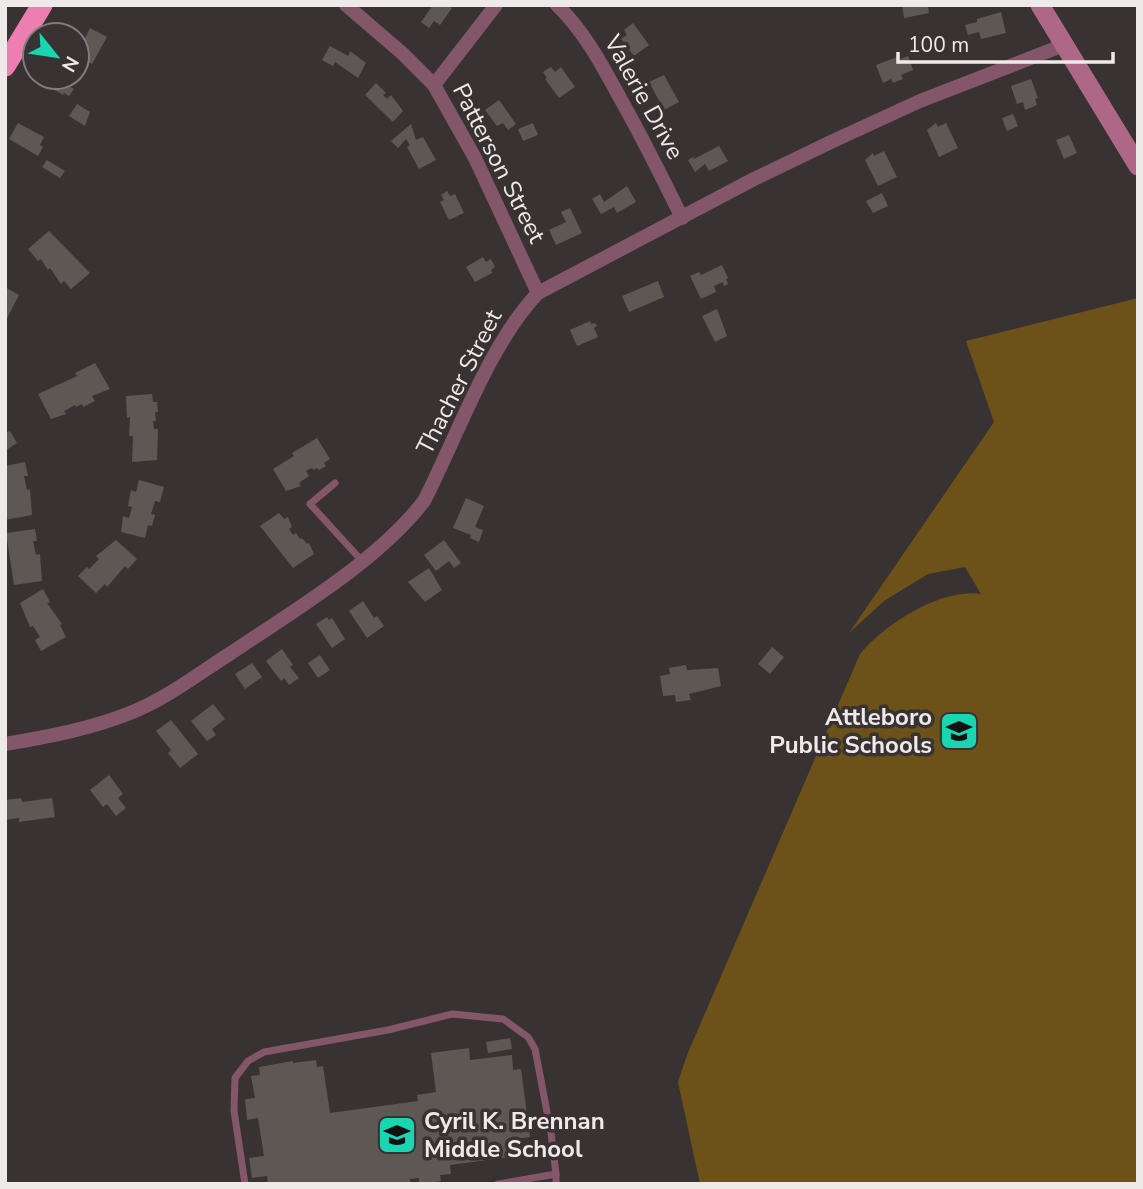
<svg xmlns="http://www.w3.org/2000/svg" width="1143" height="1189" viewBox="0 0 1143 1189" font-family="'Nunito Sans',sans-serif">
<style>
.green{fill:#6c5219}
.building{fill:#5e5854}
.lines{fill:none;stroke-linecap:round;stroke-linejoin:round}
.lane{stroke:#835669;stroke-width:7}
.street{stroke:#835669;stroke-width:14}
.secondary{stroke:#af6787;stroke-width:19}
.highway{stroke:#ed7eb2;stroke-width:21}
.labels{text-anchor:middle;stroke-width:7;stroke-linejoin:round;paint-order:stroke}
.street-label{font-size:24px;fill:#efeaea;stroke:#393232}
.poi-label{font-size:24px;font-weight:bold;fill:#efeaea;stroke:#393232;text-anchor:end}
</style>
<rect width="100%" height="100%" fill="#393232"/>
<path class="green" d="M1138 298V1184H700L678 1082 687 1055 860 654C885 624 941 588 981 594L965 567 928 574 884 601 849 633 994 422 966 341Z"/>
<g class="building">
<path d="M433 5H448L452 8 440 25 434 21 429 28 421 22Z"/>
<path d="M902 5H928L929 13 904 18Z"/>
<path d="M1001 12 1006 33 981 39 979 32 968 35 965 25 977 22V19Z"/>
<path d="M633 23 649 45 634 56 621 39 627 35 624 30Z"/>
<path d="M90 28 107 37 92 64 77 55Z"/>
<path d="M330 46 348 56 350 51 366 63 358 78 335 62 333 66 322 60Z"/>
<path d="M908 56 913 70 901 75 903 79 893 83 891 79 883 83 876 65 897 57 898 60Z"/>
<path d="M551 67 555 72 561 67 575 87 559 98 545 79 547 78 543 72Z"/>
<path d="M664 75 679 102 664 110 649 82Z"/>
<path d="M46 77H68L73 80 69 86 74 89 69 96 64 93 63 95 42 83Z"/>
<path d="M1031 79 1038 98 1035 99 1037 105 1025 110 1023 102 1017 104 1011 86Z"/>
<path d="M376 83 386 93 383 95 387 99 391 95 403 111 393 122 365 95Z"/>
<path d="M499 100 516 124 508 130 503 123 497 126 485 110Z"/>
<path d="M77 104 90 112 85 126 69 116Z"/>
<path d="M1013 114 1018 126 1007 131 1002 118Z"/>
<path d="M18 123 44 137 40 145 43 147 38 156 9 139Z"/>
<path d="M533 123 538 135 523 141 518 129Z"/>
<path d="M936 123 938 127 946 123 958 148 939 157 927 130Z"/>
<path d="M411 124 416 140 423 137 436 160 419 169 407 147 410 145 406 139 398 148 391 141Z"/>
<path d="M1069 135 1077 153 1064 159 1056 140Z"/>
<path d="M719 146 728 161 709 171 705 164 695 172 688 160 693 157 694 159Z"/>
<path d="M884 151 897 177 878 186 865 160 873 153 874 156Z"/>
<path d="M47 160 65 171 60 178 42 167Z"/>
<path d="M627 186 636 202 617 213 614 207 601 214 592 199 600 194 604 202Z"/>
<path d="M447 191 450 196 455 194 464 213 449 220 440 202 444 200 441 195Z"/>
<path d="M882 193 888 206 873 213 866 201Z"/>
<path d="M570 208 582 233 556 245 549 230 566 222 561 212Z"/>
<path d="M49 231 90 273 71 289 64 281 61 284 50 268 48 270 41 259 38 261 28 249Z"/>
<path d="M483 257 486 262 491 259 495 267 491 270 492 273 475 282 466 267Z"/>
<path d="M722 265 728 278 726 279 728 284 724 286 723 282 714 286 716 292 701 299 690 276 699 272 701 275Z"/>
<path d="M658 281 664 297 629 312 622 296Z"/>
<path d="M5 287 19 295 5 322Z"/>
<path d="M717 309 727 336 715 342 702 316Z"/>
<path d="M590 321 591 324 595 323 597 326 594 328 598 337 577 346 570 330Z"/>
<path d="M95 363 110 389 92 396 95 401 83 407 82 404 76 407 75 405 64 411 66 414 51 419 38 394 77 376 75 373Z"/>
<path d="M152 394 153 402H157L158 412H155L156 421H153L154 429H158L157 460 132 462 133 436H129L130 417 127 418 126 396Z"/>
<path d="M5 429 7 432 10 431 17 443 5 451Z"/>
<path d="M317 438 330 459 324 463 326 466 319 470 317 468 314 470 312 468 306 471 309 476 299 483 301 486 286 491 273 469 294 456 292 453Z"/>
<path d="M25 462 28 476H24L27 490 30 489 32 515 5 520V466Z"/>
<path d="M139 480 164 487 160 502 155 501 151 514 155 515 152 526 148 525 145 538 121 532 123 516 129 518 132 507 128 506 131 490 136 492Z"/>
<path d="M466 498 484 506 475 527 483 530 479 542 470 538 471 535 453 528Z"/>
<path d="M279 513 284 519 288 517 292 527 289 529 293 535 296 533 300 539 302 538 307 544 309 543 314 554 293 568 260 526Z"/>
<path d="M35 529 37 541H33L36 555 40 554 42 581 14 585 6 533Z"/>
<path d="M116 540 137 559 128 569 125 566 107 587 105 584 96 593 78 576 87 567 89 569 99 559 96 556Z"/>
<path d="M444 540 461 563 454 568 449 561 436 571 424 555Z"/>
<path d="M429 568 442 590 425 602 408 582Z"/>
<path d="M43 589 50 602 47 603 62 624 60 625 66 637 41 651 35 640 40 637 33 626 30 627 20 603Z"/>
<path d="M363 601 374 618 377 616 384 626 367 638 349 611Z"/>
<path d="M327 617 329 620 332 618 345 639 332 648 316 624Z"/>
<path d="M772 647 784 657 770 674 758 664Z"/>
<path d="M282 649 293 665 290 667 299 678 289 685 284 678 281 681 266 661Z"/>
<path d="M320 655 330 670 318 678 308 663Z"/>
<path d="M252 663 262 677 245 689 235 674Z"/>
<path d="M686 665 687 670 718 668 721 686 689 694 691 700 676 702 675 695 663 696 660 676 670 674 669 668Z"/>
<path d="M213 704 225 719 212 729 216 735 207 741 191 721Z"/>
<path d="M171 720 198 754 180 768 168 753 171 750 156 731Z"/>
<path d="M109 775 123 794 118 798 126 808 116 816 107 804 103 807 90 790Z"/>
<path d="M21 798 22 802 52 798 55 817 19 822V818L5 820V800Z"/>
<path d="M510 1038 512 1049 488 1053 486 1042Z"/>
<path d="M469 1048 470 1060 512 1055 513 1070 521 1069 530 1137 515 1139 518 1156 450 1165 451 1174 440 1175 441 1181 419 1184V1178L410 1179V1184H391L390 1182 380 1184H268L267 1176 252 1178 249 1158 264 1156 258 1118 247 1120 245 1099 255 1098 251 1076 260 1075 259 1067 293 1061V1063L316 1060 317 1067 323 1066 330 1113 418 1101 417 1095 436 1092 431 1053Z"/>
</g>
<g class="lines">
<g class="lane">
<path d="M335 483 310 504 362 561"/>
<path d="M245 1184 234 1111 235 1078 248 1061 264 1052 388 1030 452 1014 503 1019 528 1037 535 1049 551 1133 556 1174"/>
<path d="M498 1184 556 1174V1184"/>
</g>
<g class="street">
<path d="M346 5 402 53 434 85 475 158 538 293"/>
<path d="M557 5C584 31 602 65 620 98 642 137 662 177 682 218"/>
<path d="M434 85 496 5"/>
<path d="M5 744C47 737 90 729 130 713 166 699 198 674 231 653 293 611 378 561 424 501 457 437 489 344 538 293L754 179 833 141 920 101 1064 45"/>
</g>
<path class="secondary" d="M1040 5 1138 166"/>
<path class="highway" d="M5 66 42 5"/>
</g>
<defs>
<g id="school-square" transform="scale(2.0125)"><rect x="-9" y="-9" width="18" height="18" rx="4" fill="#1ad5b2" stroke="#393232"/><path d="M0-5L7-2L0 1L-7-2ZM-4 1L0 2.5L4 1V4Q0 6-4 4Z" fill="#111"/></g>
</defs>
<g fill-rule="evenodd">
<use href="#school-square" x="959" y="731"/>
<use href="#school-square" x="397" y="1135"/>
</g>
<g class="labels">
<g class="street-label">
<text transform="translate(644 97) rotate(61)" y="8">Valerie Drive</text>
<text transform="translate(499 163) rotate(63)" y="8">Patterson Street</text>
<text transform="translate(459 382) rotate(-63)" y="8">Thacher Street</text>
</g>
<g class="poi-label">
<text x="932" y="725">Attleboro<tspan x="932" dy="28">Public Schools</tspan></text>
<text x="424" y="1129" text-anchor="start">Cyril K. Brennan<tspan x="424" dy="28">Middle School</tspan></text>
</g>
</g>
<rect width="1143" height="1189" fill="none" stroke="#efeaea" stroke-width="14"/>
<g transform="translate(56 56) rotate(120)"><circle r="33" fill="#393232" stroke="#827c7c" stroke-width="2"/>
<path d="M0-5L12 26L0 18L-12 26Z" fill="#1ad5b2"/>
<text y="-10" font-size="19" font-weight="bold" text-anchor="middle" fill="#efeaea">N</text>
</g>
<path d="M898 52v10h215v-10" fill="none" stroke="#efeaea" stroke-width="3.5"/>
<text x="908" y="52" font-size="21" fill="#efeaea" stroke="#393232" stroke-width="5" paint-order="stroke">100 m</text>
</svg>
